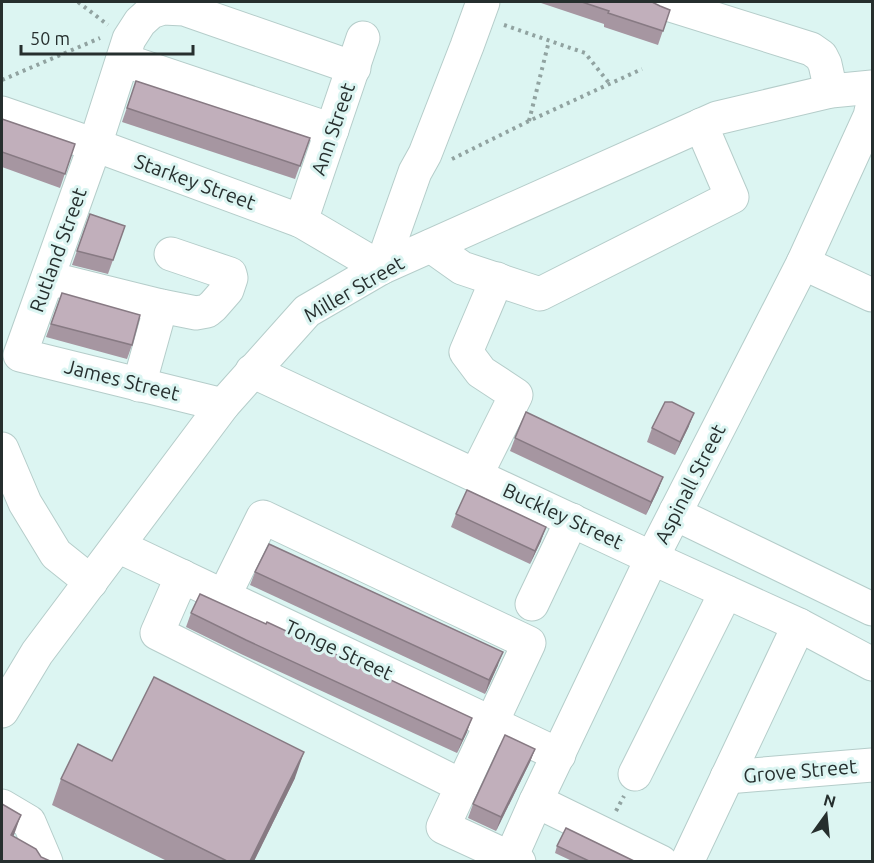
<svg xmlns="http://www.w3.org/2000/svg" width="874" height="863" viewBox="0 0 874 863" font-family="Ubuntu,sans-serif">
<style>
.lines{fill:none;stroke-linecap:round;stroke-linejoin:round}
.minor-casing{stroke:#b5cdca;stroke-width:35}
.path{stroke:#91a3a1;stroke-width:4;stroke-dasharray:3 4.5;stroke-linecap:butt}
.minor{stroke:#fff;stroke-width:33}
.wall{fill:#a696a1}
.shaded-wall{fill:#877a83}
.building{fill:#c1afbb;stroke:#877a83;stroke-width:1.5}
.labels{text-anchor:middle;stroke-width:6;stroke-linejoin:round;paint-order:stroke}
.street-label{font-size:20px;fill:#262f2e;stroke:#dcf5f2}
</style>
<rect width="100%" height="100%" fill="#dcf5f2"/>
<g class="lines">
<g class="minor-casing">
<g id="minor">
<path d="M661 2 811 49 821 56 825 64 831 91"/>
<path d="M123 60 332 130"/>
<path d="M2 113 95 145 301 221 381 268"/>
<path d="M301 221 363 38"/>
<path d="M431 246 462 268 540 294 732 197 701 125"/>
<path d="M803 263 872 295"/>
<path d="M381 268 415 172 425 154 467 46 483 2"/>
<path d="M48 278 161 306 196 313 207 311 213 306 227 290 231 278 230 274 171 254"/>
<path d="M252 371 652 558 799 625 872 664"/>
<path d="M139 385 161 306"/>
<path d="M223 405 20 355 95 145 129 39 140 22 151 12 163 8 184 9 354 68"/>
<path d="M2 449 25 503 56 554 91 582"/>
<path d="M476 475 516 395 481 372 466 352 497 279"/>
<path d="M676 511 688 520 872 609"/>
<path d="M118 546 559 755"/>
<path d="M182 576 157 633 462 786 443 827 519 862"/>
<path d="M224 596 263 517 529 643 462 786"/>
<path d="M532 604 572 520"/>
<path d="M2 711 37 653 223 405 307 311 381 268 717 118 831 91 872 87"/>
<path d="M635 774 726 592"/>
<path d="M727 777 872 765"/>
<path d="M536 801 661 862"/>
<path d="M2 806 29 822 46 862"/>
<path d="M509 862 536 801 652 558 803 263 870 116 872 107"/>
<path d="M687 862 799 625"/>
</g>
</g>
<g class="path">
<path d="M78 2 108 25"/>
<path d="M504 25 585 53 609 83"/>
<path d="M2 80 100 38"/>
<path d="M529 121 549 41"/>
<path d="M452 159 529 121 642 69"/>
<path d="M616 811 624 796"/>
</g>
<use href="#minor" class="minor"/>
</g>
<g class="wall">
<path d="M538 2H652L660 6 670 10 658 45 604 27V24Z"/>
<path d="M136 81 310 138 295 179 122 122Z"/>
<path d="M2 119 75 144 60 188 2 167Z"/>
<path d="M90 214 125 226 108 274 72 265Z"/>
<path d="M62 293 132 345 127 359 46 337Z"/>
<path d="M689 426 675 455 647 442 652 428Z"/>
<path d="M515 438 663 477 658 490 646 515 510 451Z"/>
<path d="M456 514 541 541 530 564 451 527Z"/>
<path d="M255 572 498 665 485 694 250 585Z"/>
<path d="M191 613 467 732 457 753 241 654 186 627Z"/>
<path d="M535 749 530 762 496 831 468 818 473 804Z"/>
<path d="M112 761 295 778 254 861H167L52 805 61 779Z"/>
<path d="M557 846 634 861H572L555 853Z"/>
</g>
<g class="shaded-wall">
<path d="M694 413 689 426 675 455 680 442Z"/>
<path d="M663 477 658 490 646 515 651 502Z"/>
<path d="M546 527 541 541 530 564 535 551Z"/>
<path d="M503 652 498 665 485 694 489 680Z"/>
<path d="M472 718 467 732 457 753 462 740Z"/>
<path d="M535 749 530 762 496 831 501 817Z"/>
<path d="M304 752 295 778 254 861H250Z"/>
<path d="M21 815 14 835 4 855 11 835Z"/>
</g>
<g class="building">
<path d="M582 2H652L660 6 670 10 663 31 608 13 609 11Z"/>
<path d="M136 81 310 138 300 166 127 108Z"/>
<path d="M2 119 75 144 65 174 2 152Z"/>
<path d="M90 214 125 226 113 260 77 251Z"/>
<path d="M62 293 140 315 132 345 51 324Z"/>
<path d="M665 402H672L694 413 680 442 652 428Z"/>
<path d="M526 412 663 477 651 502 515 438Z"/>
<path d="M467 490 546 527 535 551 456 514Z"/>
<path d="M269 544 503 652 489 680 255 572Z"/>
<path d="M200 594 266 624 267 622 472 718 462 740 246 640 191 613Z"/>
<path d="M154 677 304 752 250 861H227L61 779 78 744 112 761Z"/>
<path d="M505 735 535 749 501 817 473 804Z"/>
<path d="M2 804 21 815 11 835 36 849 41 857 50 861H2Z"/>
<path d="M566 828 634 861H589L557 846Z"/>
</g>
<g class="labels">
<g class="street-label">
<text transform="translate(333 129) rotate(-71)" y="7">Ann Street</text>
<text transform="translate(195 182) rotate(20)" y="7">Starkey Street</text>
<text transform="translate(58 250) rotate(-70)" y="7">Rutland Street</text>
<text transform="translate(354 289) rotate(-30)" y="7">Miller Street</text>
<text transform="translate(122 380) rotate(14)" y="7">James Street</text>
<text transform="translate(690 484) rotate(-63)" y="7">Aspinall Street</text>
<text transform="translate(563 516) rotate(25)" y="7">Buckley Street</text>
<text transform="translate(339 650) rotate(25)" y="7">Tonge Street</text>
<text transform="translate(800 771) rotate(-5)" y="7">Grove Street</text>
</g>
</g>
<rect width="874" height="863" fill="none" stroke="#262f2e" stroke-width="6"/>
<g transform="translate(826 815) rotate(15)" stroke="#dcf5f2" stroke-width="4.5" paint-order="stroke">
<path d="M0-4.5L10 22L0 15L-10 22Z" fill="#262f2e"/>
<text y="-9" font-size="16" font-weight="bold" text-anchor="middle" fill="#262f2e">N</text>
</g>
<path d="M21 45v9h172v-9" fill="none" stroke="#262f2e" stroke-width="3"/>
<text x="30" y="45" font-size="18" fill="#262f2e" stroke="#dcf5f2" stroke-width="4.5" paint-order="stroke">50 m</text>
</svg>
